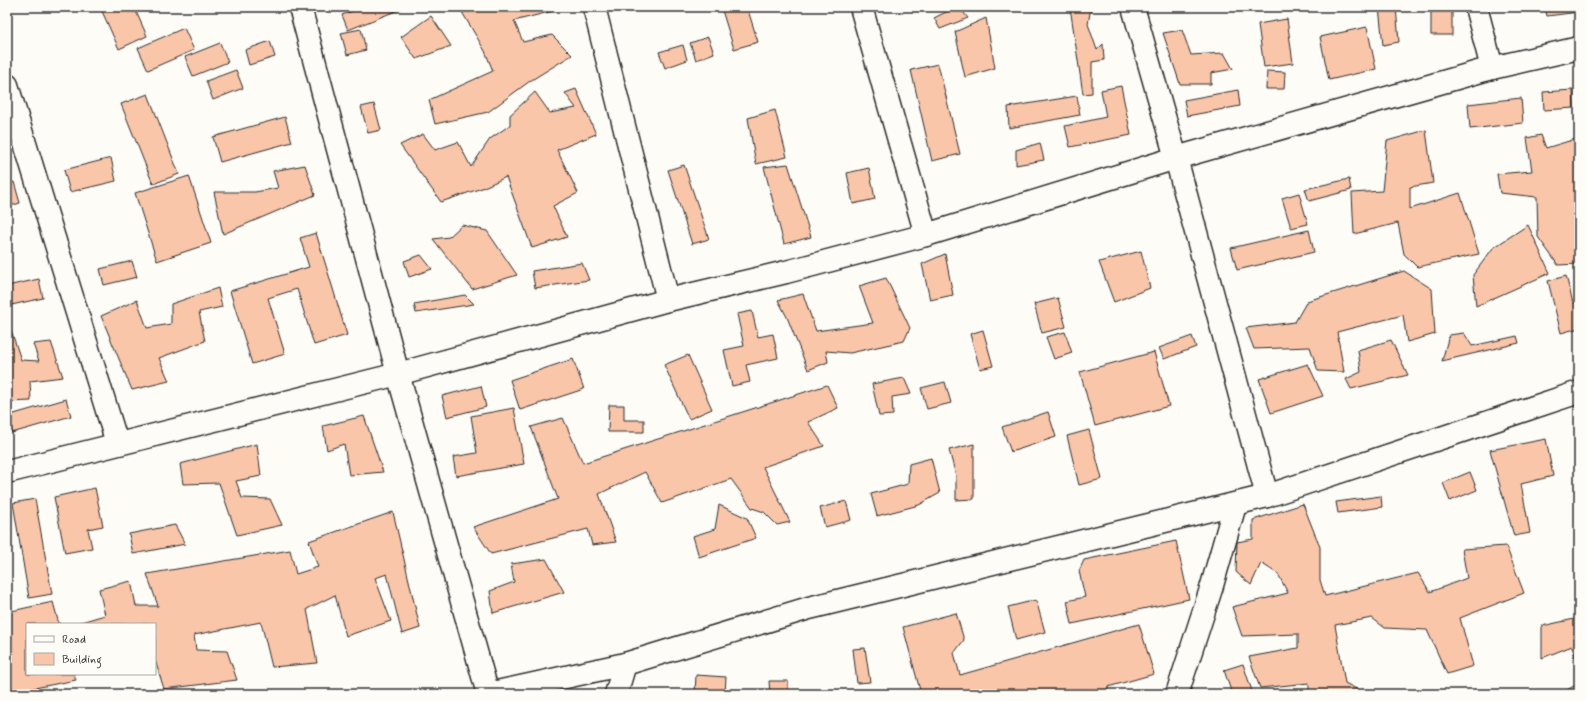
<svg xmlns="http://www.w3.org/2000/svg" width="1586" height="701" viewBox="0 0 1586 701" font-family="Mynerve,sans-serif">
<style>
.building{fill:#fac6aa;stroke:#2b2b2b}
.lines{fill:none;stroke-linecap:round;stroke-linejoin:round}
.minor-casing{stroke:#2b2b2b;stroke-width:25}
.minor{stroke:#fdfcf7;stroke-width:22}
</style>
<rect width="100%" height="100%" fill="#fdfcf7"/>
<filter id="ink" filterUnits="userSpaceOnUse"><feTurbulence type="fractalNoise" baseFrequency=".025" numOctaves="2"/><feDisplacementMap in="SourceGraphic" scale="8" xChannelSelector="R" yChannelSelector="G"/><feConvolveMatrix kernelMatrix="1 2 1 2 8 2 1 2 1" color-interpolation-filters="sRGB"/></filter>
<g filter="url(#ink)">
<g class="building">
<path d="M106 7H134L147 36 119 49 101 9Z"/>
<path d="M363 7H406L348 30 342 15Z"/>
<path d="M459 7H551L553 11 514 21 523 42 552 35 572 55 530 81 488 112 435 124 429 100 493 71 485 51Z"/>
<path d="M721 7H747L758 42 734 49Z"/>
<path d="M956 7H959L968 18 940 29 934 18Z"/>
<path d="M1070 7H1091L1088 24 1097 50 1103 44 1104 60 1092 62V93L1083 94Z"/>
<path d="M1379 7H1396L1399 42 1383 45Z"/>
<rect x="1431" y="7" width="21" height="28"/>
<path d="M1545 7H1579V12L1547 16Z"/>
<path d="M431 16 451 46 416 59 401 37Z"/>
<path d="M986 18 995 68 965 77 955 32Z"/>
<path d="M1287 19 1293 63 1264 67 1258 24Z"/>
<path d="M1367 27 1376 69 1329 80 1320 37Z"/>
<path d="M184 28 194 50 148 70 138 48Z"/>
<path d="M361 29 366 50 347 55 341 33Z"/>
<path d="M1182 30 1191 55 1224 53 1233 69 1211 73V84H1180L1163 33Z"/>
<path d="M708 37 714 53 696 60 690 43Z"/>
<path d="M270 41 275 57 249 65 245 50Z"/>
<path d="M220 43 228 62 193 76 185 57Z"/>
<path d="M683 45 687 60 665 68 659 52Z"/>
<path d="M938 64 960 154 932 161 911 70Z"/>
<path d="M236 70 243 88 213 100 206 81Z"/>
<path d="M1267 71 1285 72 1284 89H1266Z"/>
<path d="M1121 86 1131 135 1070 147 1065 126 1106 117 1101 90Z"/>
<path d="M576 89 596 134 557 150 578 193 553 206 567 237 532 248 506 177 482 188 441 202 400 145 423 134 435 150 458 142 471 167 490 139 510 125V115L535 92 550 113 576 108 565 93Z"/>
<path d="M1238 90 1240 106 1187 116 1184 100Z"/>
<path d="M1573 90 1574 108 1544 110 1543 92Z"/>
<path d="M148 94 179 174 153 184 121 104Z"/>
<path d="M1077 96 1080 115 1009 128 1008 107Z"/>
<path d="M1521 98 1523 123 1470 129 1468 104Z"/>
<path d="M374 104 381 130 368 133 361 107Z"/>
<path d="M775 110 787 157 756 164 748 118Z"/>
<path d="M285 117 292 142 220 162 213 137Z"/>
<path d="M1426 130 1433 183 1410 187V209L1460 193 1479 254 1417 267 1404 254 1398 223 1354 234 1352 193 1382 191 1387 141Z"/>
<path d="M1541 135 1546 148 1579 138V264L1558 265 1538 237 1537 197 1500 193 1497 174 1532 171 1527 138Z"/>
<path d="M1040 143 1044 160 1016 165V150Z"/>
<path d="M111 158 116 181 70 192 64 170Z"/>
<path d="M788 164 811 237 784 244 764 167Z"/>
<path d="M305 165 315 195 223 234 214 192H255L278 188 273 171Z"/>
<path d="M684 165 709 239 692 244 668 170Z"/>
<path d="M869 168 875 199 853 204 847 173Z"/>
<path d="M189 176 211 243 157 261 135 193Z"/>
<path d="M1349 179 1351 190 1309 201 1305 189Z"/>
<path d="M14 182 20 203 7 207V184Z"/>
<path d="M1299 193 1308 224 1291 228 1282 198Z"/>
<path d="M462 225 487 231 517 275 472 289 433 239 449 237Z"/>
<path d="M1528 225 1550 273 1476 306 1473 275 1493 248Z"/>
<path d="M1309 230 1314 252 1237 270 1231 248Z"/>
<path d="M316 233 347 335 314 345 297 289 268 298 285 354 252 364 230 291 309 267 300 238Z"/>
<path d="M1141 251 1150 288 1114 302 1099 262Z"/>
<path d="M945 254 953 295 930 300 922 264Z"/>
<path d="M421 255 432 269 409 277 404 261Z"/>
<path d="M132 261 137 277 104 285 100 269Z"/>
<path d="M582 263 589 280 535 288 532 271Z"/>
<path d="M1404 271 1432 289 1435 334 1407 342 1403 315 1337 332 1344 372 1318 371 1310 347 1254 349 1246 328 1295 322 1307 301Z"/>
<path d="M1566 276 1573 303 1579 302V328L1561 333 1548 281Z"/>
<path d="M886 278 910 328 904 341 850 353 826 351 828 362 808 370 787 317 778 300 803 294 816 331 873 323 859 286Z"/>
<path d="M39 279 43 298 7 306V286Z"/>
<path d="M218 288 222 307 199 312 205 341 159 358 169 381 132 390 101 316 137 300 147 328 171 324V304Z"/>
<path d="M465 295 474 304 416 313 414 304Z"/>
<path d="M1058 298 1066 327 1042 333 1034 304Z"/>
<path d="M752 311 758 337 773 334 778 358 746 365 750 382 732 386 724 350 744 346 737 314Z"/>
<path d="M7 324H9L21 360 39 361 33 344 51 342 63 377 30 381 31 401 8 402 7 401Z"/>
<path d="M983 330 993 366 980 369 970 334Z"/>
<path d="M1065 332 1072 353 1054 359 1046 337Z"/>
<path d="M1464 333 1472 346 1517 336 1519 343 1442 361 1449 335Z"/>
<path d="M1192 336 1196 347 1164 359 1159 348Z"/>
<path d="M1391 340 1408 375 1351 389 1346 379 1361 372 1358 350Z"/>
<path d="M1154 352 1169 406 1095 426 1080 372Z"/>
<path d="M688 355 712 409 689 419 664 365Z"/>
<path d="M573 359 584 389 520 410 510 380Z"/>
<path d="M1308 364 1323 396 1271 413 1259 379Z"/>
<path d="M904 378 911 394 892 397 893 415 879 416 872 384Z"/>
<path d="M945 382 951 403 927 409 921 388Z"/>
<path d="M827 385 838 408 808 422 824 446 763 467 790 522 777 525 764 512 752 508 731 479 662 503 645 472 599 494 616 542 592 545 588 529 491 554 473 527 558 499 531 427 563 418 583 463Z"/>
<path d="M481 386 486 407 447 417 442 396Z"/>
<path d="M66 399 71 416 12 433 7 416Z"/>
<path d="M609 405H624V420H644V432H608Z"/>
<path d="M514 408 524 464 456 476 453 457 477 453 471 416Z"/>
<path d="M1048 412 1056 437 1011 452 1002 427Z"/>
<path d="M364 416 383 472 349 475 344 444 327 450 323 426Z"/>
<path d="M1089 430 1102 479 1079 485 1067 436Z"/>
<path d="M1546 439 1553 476 1521 484 1530 533 1514 536 1490 450Z"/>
<path d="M257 444 261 476 236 481 242 498 270 499 282 525 237 535 219 483 183 484 180 464Z"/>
<path d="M974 444V499L956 500V476L949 450Z"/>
<path d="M931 458 940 493 919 505 877 516 871 494 908 484 909 464Z"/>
<path d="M1470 472 1477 490 1450 501 1443 483Z"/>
<path d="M95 488 103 526 88 529 92 548 65 553 54 497Z"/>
<path d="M1381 496 1382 507 1338 513 1336 502Z"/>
<path d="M35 499 52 594 29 598 13 503Z"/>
<path d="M846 501 851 520 825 527 820 508Z"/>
<path d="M1303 504 1320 547V580L1325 596 1418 573 1430 592 1467 578 1462 549 1506 546 1524 593 1460 618 1473 666 1447 674 1427 630 1385 628 1372 618 1335 625 1345 683 1366 694H1309V683L1260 688 1249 657 1298 648V634L1242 636 1232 607 1288 593 1278 574 1261 563 1251 585 1236 572 1237 542 1253 539V520Z"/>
<path d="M719 505 747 518 756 538 699 557 693 536 715 529Z"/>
<path d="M393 512 420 628 402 634 387 574 375 578 391 621 346 636 335 595 307 609 317 663 272 667 261 622 194 635 196 650 227 651 237 680 164 689 155 660V624H74L105 615 99 589 131 581 136 606H158L147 574 290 550 296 574 318 567 309 541Z"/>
<path d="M175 525 185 544 133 554 129 534Z"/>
<path d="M1176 541 1189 599 1072 624 1067 601 1085 597 1079 571 1084 560Z"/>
<path d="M546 559 564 592 493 613 490 591 514 582 511 564Z"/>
<path d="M1036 600 1045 632 1016 640 1008 607Z"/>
<path d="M53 602 59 624H27V674H74L76 680 14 692V694H7V612Z"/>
<path d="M956 613 964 640 954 653 960 675 1139 624 1154 674 1108 687 1107 694H921L903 627Z"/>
<path d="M1579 618V669L1572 646 1542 658V626Z"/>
<path d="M865 648 870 682 857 683 853 649Z"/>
<path d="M1243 664 1253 694H1232L1224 670Z"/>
<path d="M696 675 726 677 725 694H695Z"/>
<path d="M769 681H788V694H770Z"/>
<path d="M1579 683V694H1560Z"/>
</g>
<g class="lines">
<g class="minor-casing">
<g id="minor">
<path d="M300 7 398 374 488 694 625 664 809 608 1267 496 1579 392"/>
<path d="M594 7 668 300"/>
<path d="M861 7 926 235"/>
<path d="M1133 7 1176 158 1267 496"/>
<path d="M1476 7 1492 68"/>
<path d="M7 85 117 443"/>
<path d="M7 472 398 374 668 300 786 272 926 235 1176 158 1492 68 1579 48"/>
<path d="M616 694 625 664"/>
<path d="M1177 694 1211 589 1235 505"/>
</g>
</g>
<use href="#minor" class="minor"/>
</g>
</g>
<rect width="1586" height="701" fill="none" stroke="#fdfcf7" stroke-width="24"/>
<rect x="12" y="12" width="1562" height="677" fill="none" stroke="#2b2b2b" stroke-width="1.5" filter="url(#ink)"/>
<rect x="26" y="623" width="130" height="52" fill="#fdfcf7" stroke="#a9a8a5"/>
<rect x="34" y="636" width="20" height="6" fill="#fdfcf7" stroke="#a9a8a5"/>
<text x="62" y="643" font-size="12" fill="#2b2b2b">Road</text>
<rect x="34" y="653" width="20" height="12" fill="#fac6aa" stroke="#a9a8a5"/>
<text x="62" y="663" font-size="12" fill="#2b2b2b">Building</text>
</svg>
